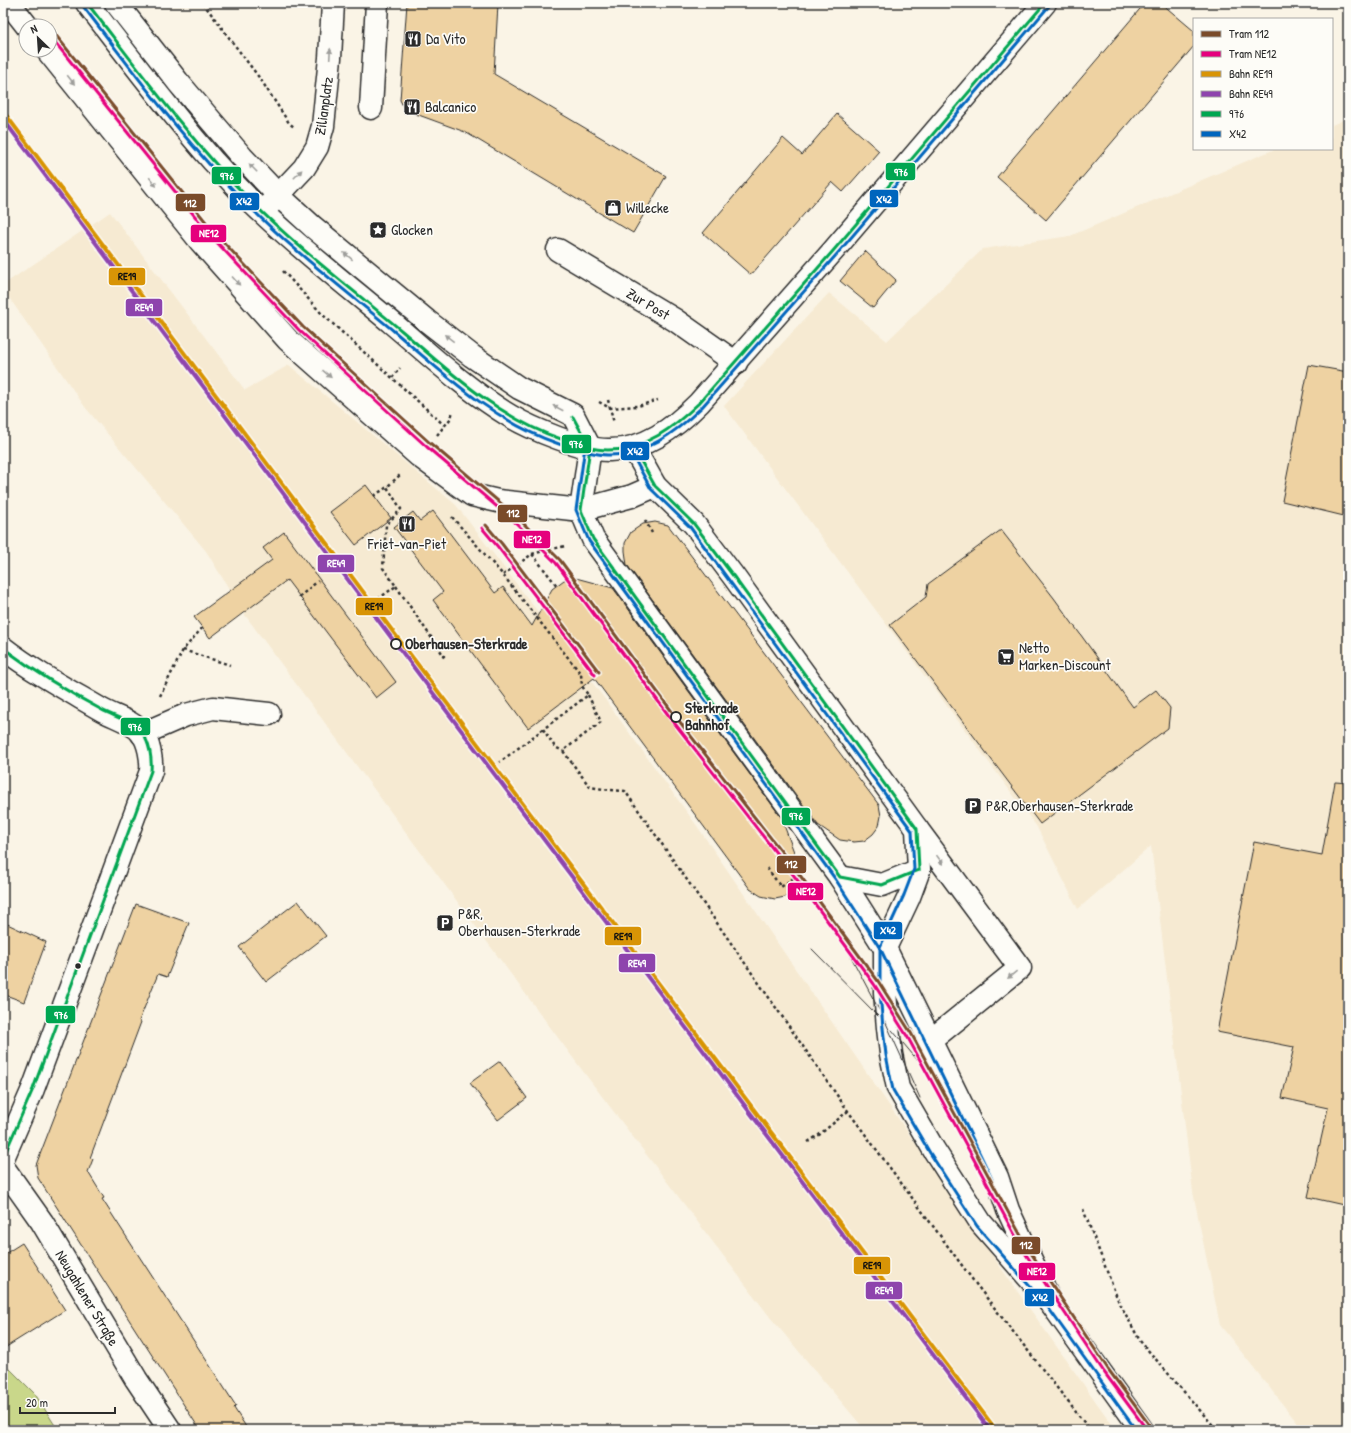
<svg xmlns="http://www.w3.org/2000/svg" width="1351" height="1433" viewBox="0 0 1351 1433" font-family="'Patrick Hand',sans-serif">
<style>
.built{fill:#f6ead2}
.green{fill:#c9d78a;stroke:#7a815a}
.building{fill:#eed2a2;stroke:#2b2b2b}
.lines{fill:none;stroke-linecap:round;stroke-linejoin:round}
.minor-casing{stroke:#2b2b2b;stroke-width:25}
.major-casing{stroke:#2b2b2b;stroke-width:25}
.path{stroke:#2b2b2b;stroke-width:2.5;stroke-dasharray:3 3;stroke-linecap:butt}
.minor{stroke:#fdfcf7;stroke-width:22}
.major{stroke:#fdfcf7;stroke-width:22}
.tram{stroke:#2b2b2b;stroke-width:1}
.bus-1-casing{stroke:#fdfcf7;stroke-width:6}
.bus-2-casing{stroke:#fdfcf7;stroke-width:6}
.bus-1{stroke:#00a651;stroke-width:3}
.bus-2{stroke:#0065bd;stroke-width:3}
.rail-1-casing{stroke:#fdfcf7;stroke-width:7}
.rail-2-casing{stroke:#fdfcf7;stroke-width:7}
.rail-1{stroke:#d89406;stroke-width:4}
.rail-2{stroke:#8e44ad;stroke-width:4}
.tram-1-casing{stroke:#fdfcf7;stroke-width:6}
.tram-2-casing{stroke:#fdfcf7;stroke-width:6}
.tram-1{stroke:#7a4b2a;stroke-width:3}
.tram-2{stroke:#e5007d;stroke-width:3}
.oneway{fill:#9e9e9b}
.stop-dot{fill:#fdfcf7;stroke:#2b2b2b;stroke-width:2}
.bus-dot{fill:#2b2b2b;stroke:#fdfcf7;stroke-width:1.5}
.labels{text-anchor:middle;stroke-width:3.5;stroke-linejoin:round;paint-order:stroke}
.poi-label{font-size:15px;fill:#2b2b2b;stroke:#fdfcf7;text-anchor:start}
.street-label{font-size:15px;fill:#2b2b2b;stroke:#fdfcf7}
.stop-label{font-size:15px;font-weight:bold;fill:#2b2b2b;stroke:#fdfcf7;text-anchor:start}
.line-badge{stroke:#fdfcf7;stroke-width:1.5}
.badge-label{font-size:11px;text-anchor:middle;font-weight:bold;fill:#fff}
.pale-badge-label{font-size:11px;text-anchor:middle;font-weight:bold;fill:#111}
</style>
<rect width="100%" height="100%" fill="#faf4e6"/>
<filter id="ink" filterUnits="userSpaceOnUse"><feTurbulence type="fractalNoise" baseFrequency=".025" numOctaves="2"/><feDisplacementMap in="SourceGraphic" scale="8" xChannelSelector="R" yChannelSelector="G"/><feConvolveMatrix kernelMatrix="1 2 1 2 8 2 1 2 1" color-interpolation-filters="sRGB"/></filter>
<g filter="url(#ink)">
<g class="built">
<path d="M1348 118V1427L1345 1430H1303L1220 1325 1193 1192 1151 846 1078 909 1037 827 724 406 829 293 887 341 983 249 1070 236 1275 149H1332V125Z"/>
<path d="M110 212 245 390 289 365 456 505 604 698 697 826 1010 1281 1116 1430H865L770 1317 579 1066 245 615 206 551 85 407 3 289V285Z"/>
</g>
<path class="green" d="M3 1362 35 1394 58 1430H3Z"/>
<g class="building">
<path d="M407 3H478V6L498 4 494 74 666 176 633 233 465 132 405 110 400 100Z"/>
<path d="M1145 3H1161L1194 31V46L1046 220 997 177Z"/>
<path d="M837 114 879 151 843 192 832 182 751 275 703 233 783 138 802 155Z"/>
<path d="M865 251 896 280 873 308 840 281Z"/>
<path d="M1309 365 1348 372V517L1282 501Z"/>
<path d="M366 485 391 518 356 545 330 512Z"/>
<path d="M433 511 495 593 503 587 532 626 552 589 564 580 576 578 613 588 781 817 801 871 800 882 794 891 785 897 775 899 761 896 750 889 594 678 528 728 433 600 443 592 394 527 413 512 420 521Z"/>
<path d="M655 522 668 525 879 805 881 816 879 826 873 834 864 841 854 842 840 840 818 825 627 565 625 551V543L631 532 643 524Z"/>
<path d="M1001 530 1054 598 1133 707 1156 690 1170 708 1168 728 1040 824 890 625 926 597 928 584Z"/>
<path d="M284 532 396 682 376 698 287 580 210 638 194 617 272 560 263 548Z"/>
<path d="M1335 782 1348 783V1206L1308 1197 1328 1108 1282 1098 1294 1047 1217 1032 1254 842 1322 855Z"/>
<path d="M298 901 326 936 266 982 239 947Z"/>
<path d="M136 904 189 923 167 977 158 974 139 1021 141 1022 90 1158 93 1159 88 1172 104 1198 102 1199 236 1406 234 1408 248 1430H200L38 1178 36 1165Z"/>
<path d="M3 922 46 942 24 1002 3 994Z"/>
<path d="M500 1061 527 1098 498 1120 470 1083Z"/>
<path d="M22 1243 65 1310 3 1349V1255Z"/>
</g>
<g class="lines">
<g class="minor-casing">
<g id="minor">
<path d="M9 3 27 26"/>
<path d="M116 3 178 82 242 157 278 195 313 227 427 321 472 356 519 388 573 415 590 448 581 510 593 539 840 877 885 948 997 1177 1008 1210 1051 1303"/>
<path d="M47 50 201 242 288 340 419 456 472 495 498 501 581 510 632 496 655 486"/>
<path d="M371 108 377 3"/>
<path d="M269 205 304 168 317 147 323 126 330 58 333 3"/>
<path d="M558 250 675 320 736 363"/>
<path d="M633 447 655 486 694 524 734 577 917 829 919 870 909 897 885 948V992L888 1028 891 1054 898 1088 934 1150 981 1223 1051 1303 1142 1430"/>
<path d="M142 734 186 715 213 708 269 714"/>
<path d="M917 829 1020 968 930 1041"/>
<path d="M840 877 882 885 919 870"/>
<path d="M3 1167 42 1222 136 1379 170 1430"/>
</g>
</g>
<g class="major-casing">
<g id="major">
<path d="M87 3C128 56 168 110 213 161 229 178 245 197 263 213 304 252 349 287 392 323 430 355 467 390 510 416 532 429 582 450 608 450 644 451 674 428 699 403L833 251 1045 3"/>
<path d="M3 648C34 672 68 690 102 710 115 717 132 721 142 733 149 742 152 760 151 771L33 1089 3 1158"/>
</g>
</g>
<g class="path">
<path d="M203 3 261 80 289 123 294 127"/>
<path d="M283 271 322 314 444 425"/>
<path d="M392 378 400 368"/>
<path d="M608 400 614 423"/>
<path d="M599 402 610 408 638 406 658 400"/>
<path d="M437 435 451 418 453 411"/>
<path d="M374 496 387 487 400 475"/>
<path d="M452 517 503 575 581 674 582 686 588 695 500 762"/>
<path d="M645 520 652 533"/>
<path d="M532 554 565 546"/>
<path d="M503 575 532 554 558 587"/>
<path d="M396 586 444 656 440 659"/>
<path d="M299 597 318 581"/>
<path d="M378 599 396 586 383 568 386 525 401 509 387 487"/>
<path d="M183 650 230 665"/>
<path d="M588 695 601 722 563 751 590 787 610 790 625 791 848 1111 975 1283 1090 1430"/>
<path d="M160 696 183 650 203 627"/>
<path d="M543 729 555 747 563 751"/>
<path d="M767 868 781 887 802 872"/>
<path d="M808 1142 819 1135 848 1111"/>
<path d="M1083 1209 1118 1300 1140 1341 1217 1430"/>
<path d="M3 1429 4 1430"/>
</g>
<use href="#minor" class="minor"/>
<use href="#major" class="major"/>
<g class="tram">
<path d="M831 919 886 1023 920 1098"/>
<path d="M812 949 878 1016"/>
<path d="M892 1030 919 1062 946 1097"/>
</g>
<g class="bus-1-casing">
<g id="bus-1">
<path d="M87 3C139 70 189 139 249 199 296 247 351 288 402 331 451 373 499 418 561 439 576 444 592 450 608 450 645 450 674 427 699 403L833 251 1045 3"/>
<path d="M573 417 590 448 581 510 593 539 840 877 882 885 919 870"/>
<path d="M633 447 655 486 694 524 734 577 917 829 919 870"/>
<path d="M3 648C34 671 68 692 102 710 115 717 132 721 142 733 150 743 152 759 151 771L33 1089 3 1158"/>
</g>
</g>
<g class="bus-2-casing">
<g id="bus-2">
<path d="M83 6C135 74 186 144 247 204 293 251 345 290 395 332 446 376 495 422 559 444 575 449 591 454 607 455 645 456 676 432 702 407L837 254 1049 6"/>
<path d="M585 447 576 510 589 541 836 880 881 950 992 1179 1003 1212 1022 1252"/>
<path d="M629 449 651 489 690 527 912 831 914 869 904 895 880 947V992L883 1028 886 1055 893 1090 930 1153 977 1226 1047 1306 1136 1430"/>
</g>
</g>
<use href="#bus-1" class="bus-1"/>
<use href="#bus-2" class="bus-2"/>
<g class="rail-1-casing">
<path id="rail-1" d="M3 111 400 641 996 1430"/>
</g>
<g class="rail-2-casing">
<path id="rail-2" d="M3 119 396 644 990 1430"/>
</g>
<use href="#rail-1" class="rail-1"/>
<use href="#rail-2" class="rail-2"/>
<g class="tram-1-casing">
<g id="tram-1">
<path d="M50 28 214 232 303 327 430 443 519 519 560 560 676 717 799 874 878 981 911 1033 1027 1247 1108 1369 1153 1430"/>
<path d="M486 525 502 544 599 672"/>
</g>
</g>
<g class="tram-2-casing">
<g id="tram-2">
<path d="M50 36 210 235 299 330 427 447 516 523 556 563 672 720 795 877 874 984 907 1036 1023 1250 1104 1372 1147 1430"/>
<path d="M482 528 498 547 595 675"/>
</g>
</g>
<use href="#tram-1" class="tram-1"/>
<use href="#tram-2" class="tram-2"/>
</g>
<defs><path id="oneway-solid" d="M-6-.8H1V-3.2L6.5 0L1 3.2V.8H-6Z"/></defs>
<g class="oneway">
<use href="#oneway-solid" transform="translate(330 54) rotate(-87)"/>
<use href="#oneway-solid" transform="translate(71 80) rotate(51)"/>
<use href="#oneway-solid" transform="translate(253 168) rotate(-134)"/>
<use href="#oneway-solid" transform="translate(298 174) rotate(-46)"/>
<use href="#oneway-solid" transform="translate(153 182) rotate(51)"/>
<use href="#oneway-solid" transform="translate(348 256) rotate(-141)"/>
<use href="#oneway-solid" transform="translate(236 281) rotate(48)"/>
<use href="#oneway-solid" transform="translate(449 338) rotate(-142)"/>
<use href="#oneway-solid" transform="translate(327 374) rotate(41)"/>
<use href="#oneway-solid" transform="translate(558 408) rotate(-153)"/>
<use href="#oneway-solid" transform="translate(940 860) rotate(54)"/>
<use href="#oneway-solid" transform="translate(1012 975) rotate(141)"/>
</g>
</g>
<defs>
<g id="restaurant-square" transform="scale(0.9)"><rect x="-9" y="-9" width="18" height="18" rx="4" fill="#2b2b2b" stroke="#fdfcf7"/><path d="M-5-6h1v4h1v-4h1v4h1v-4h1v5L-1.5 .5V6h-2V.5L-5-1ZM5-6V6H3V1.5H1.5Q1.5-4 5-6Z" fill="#fff"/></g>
<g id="shop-square" transform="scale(0.9)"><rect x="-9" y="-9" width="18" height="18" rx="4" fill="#2b2b2b" stroke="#fdfcf7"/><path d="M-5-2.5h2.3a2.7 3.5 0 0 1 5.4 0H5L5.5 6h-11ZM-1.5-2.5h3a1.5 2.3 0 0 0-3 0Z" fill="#fff"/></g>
<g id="sight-square" transform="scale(0.9)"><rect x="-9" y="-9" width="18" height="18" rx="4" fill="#2b2b2b" stroke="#fdfcf7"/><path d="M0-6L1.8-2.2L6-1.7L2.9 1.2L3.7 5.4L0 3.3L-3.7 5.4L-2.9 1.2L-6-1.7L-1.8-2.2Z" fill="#fff"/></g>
<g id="supermarket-square" transform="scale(0.9)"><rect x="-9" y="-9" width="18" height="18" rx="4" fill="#2b2b2b" stroke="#fdfcf7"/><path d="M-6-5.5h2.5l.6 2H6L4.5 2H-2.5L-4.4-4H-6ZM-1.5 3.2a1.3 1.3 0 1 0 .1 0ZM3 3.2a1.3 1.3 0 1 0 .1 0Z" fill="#fff"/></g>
<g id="parking-square" transform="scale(0.9)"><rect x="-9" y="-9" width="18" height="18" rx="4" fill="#2b2b2b" stroke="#fdfcf7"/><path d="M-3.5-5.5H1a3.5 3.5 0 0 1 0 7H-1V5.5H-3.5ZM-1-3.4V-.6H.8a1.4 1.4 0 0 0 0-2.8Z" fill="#fff"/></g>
</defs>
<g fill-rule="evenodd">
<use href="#restaurant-square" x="413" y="39"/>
<use href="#restaurant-square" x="412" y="107"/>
<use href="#shop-square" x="613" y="208"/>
<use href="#sight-square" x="378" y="230"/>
<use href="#restaurant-square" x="407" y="524"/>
<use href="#supermarket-square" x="1006" y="657"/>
<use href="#parking-square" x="973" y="806"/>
<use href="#parking-square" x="445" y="923"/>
</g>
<g class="stop-dot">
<circle cx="396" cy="644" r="5"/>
<circle cx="676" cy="717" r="5"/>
</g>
<circle class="bus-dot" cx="78" cy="966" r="3.5"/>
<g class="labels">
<g class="poi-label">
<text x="426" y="44">Da Vito</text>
<text x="425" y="112">Balcanico</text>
<text x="626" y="213">Willecke</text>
<text x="391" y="235">Glocken</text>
<text x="407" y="549" text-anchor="middle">Friet-van-Piet</text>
<text x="1019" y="653">Netto<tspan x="1019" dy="17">Marken-Discount</tspan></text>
<text x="986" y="811">P&amp;R,Oberhausen-Sterkrade</text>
<text x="458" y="919">P&amp;R,<tspan x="458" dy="17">Oberhausen-Sterkrade</tspan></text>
</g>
<g class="street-label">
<text transform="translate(324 106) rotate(-82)" y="5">Zilianplatz</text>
<text transform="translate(648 304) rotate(31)" y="5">Zur Post</text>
<text transform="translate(87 1298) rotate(59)" y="5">Neugahlener Straße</text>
</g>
<g class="stop-label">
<text x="405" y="649">Oberhausen-Sterkrade</text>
<text x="685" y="713">Sterkrade<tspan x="685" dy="17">Bahnhof</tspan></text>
</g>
</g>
<g class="line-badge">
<rect x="885" y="162" width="31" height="19" rx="4" fill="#00a651"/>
<rect x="211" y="166" width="31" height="19" rx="4" fill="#00a651"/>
<rect x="869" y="189" width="30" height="19" rx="4" fill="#0065bd"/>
<rect x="229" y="192" width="31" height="19" rx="4" fill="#0065bd"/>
<rect x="175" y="193" width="31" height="19" rx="4" fill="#7a4b2a"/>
<rect x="190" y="224" width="37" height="19" rx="4" fill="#e5007d"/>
<rect x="108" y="267" width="38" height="19" rx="4" fill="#d89406"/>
<rect x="125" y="298" width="38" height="19" rx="4" fill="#8e44ad"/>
<rect x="561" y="434" width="31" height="20" rx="4" fill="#00a651"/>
<rect x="620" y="441" width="30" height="20" rx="4" fill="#0065bd"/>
<rect x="497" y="504" width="31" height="19" rx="4" fill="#7a4b2a"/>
<rect x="513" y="530" width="38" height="19" rx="4" fill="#e5007d"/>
<rect x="317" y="554" width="38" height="19" rx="4" fill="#8e44ad"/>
<rect x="355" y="597" width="38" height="19" rx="4" fill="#d89406"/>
<rect x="120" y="717" width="31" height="19" rx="4" fill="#00a651"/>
<rect x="781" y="807" width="30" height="19" rx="4" fill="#00a651"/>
<rect x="776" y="855" width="31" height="19" rx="4" fill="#7a4b2a"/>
<rect x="787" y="882" width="37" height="19" rx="4" fill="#e5007d"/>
<rect x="873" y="921" width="30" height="19" rx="4" fill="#0065bd"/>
<rect x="604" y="926" width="38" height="20" rx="4" fill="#d89406"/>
<rect x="618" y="953" width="38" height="20" rx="4" fill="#8e44ad"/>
<rect x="45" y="1005" width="31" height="19" rx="4" fill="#00a651"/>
<rect x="1011" y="1236" width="30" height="19" rx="4" fill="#7a4b2a"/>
<rect x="853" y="1256" width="38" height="19" rx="4" fill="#d89406"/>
<rect x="1018" y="1262" width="38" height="19" rx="4" fill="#e5007d"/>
<rect x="865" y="1281" width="38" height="19" rx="4" fill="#8e44ad"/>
<rect x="1024" y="1288" width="31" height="19" rx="4" fill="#0065bd"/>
</g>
<g class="badge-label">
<text x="901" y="176">976</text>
<text x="227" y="180">976</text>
<text x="884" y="203">X42</text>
<text x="244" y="205">X42</text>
<text x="190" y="207">112</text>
<text x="209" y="237">NE12</text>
<text x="144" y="311">RE49</text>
<text x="576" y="448">976</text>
<text x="635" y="455">X42</text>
<text x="513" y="517">112</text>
<text x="532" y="543">NE12</text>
<text x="336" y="567">RE49</text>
<text x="135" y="731">976</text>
<text x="796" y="820">976</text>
<text x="791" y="868">112</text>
<text x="806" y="895">NE12</text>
<text x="888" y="934">X42</text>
<text x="637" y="967">RE49</text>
<text x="61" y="1019">976</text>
<text x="1026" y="1249">112</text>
<text x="1037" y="1275">NE12</text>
<text x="884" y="1294">RE49</text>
<text x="1040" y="1301">X42</text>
</g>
<g class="pale-badge-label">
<text x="127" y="280">RE19</text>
<text x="374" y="610">RE19</text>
<text x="623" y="940">RE19</text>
<text x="872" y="1269">RE19</text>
</g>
<rect width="1351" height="1433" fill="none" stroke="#fdfcf7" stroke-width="16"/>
<rect x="8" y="8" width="1335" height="1417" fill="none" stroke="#2b2b2b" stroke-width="1.5" filter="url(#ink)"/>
<rect x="1193" y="18" width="140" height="132" fill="#fdfcf7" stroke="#a9a8a5"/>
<rect x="1201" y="31" width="20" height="6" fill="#7a4b2a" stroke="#a9a8a5"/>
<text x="1229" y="38" font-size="12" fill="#2b2b2b">Tram 112</text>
<rect x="1201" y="51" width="20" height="6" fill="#e5007d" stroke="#a9a8a5"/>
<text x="1229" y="58" font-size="12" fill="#2b2b2b">Tram NE12</text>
<rect x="1201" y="71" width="20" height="6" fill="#d89406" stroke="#a9a8a5"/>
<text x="1229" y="78" font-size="12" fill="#2b2b2b">Bahn RE19</text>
<rect x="1201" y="91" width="20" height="6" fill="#8e44ad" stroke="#a9a8a5"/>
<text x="1229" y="98" font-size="12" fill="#2b2b2b">Bahn RE49</text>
<rect x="1201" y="111" width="20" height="6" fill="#00a651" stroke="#a9a8a5"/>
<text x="1229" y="118" font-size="12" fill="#2b2b2b">976</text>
<rect x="1201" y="131" width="20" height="6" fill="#0065bd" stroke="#a9a8a5"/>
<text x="1229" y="138" font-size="12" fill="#2b2b2b">X42</text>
<g transform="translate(38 38) rotate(335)"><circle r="19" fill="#fdfcf7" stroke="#a9a8a5"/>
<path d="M0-3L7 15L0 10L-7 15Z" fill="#2b2b2b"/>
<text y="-6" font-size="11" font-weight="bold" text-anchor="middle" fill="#2b2b2b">N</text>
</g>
<path d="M20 1407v6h95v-6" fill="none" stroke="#2b2b2b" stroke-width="2"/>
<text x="26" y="1407" font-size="12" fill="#2b2b2b" stroke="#fdfcf7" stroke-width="3" paint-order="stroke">20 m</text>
</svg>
